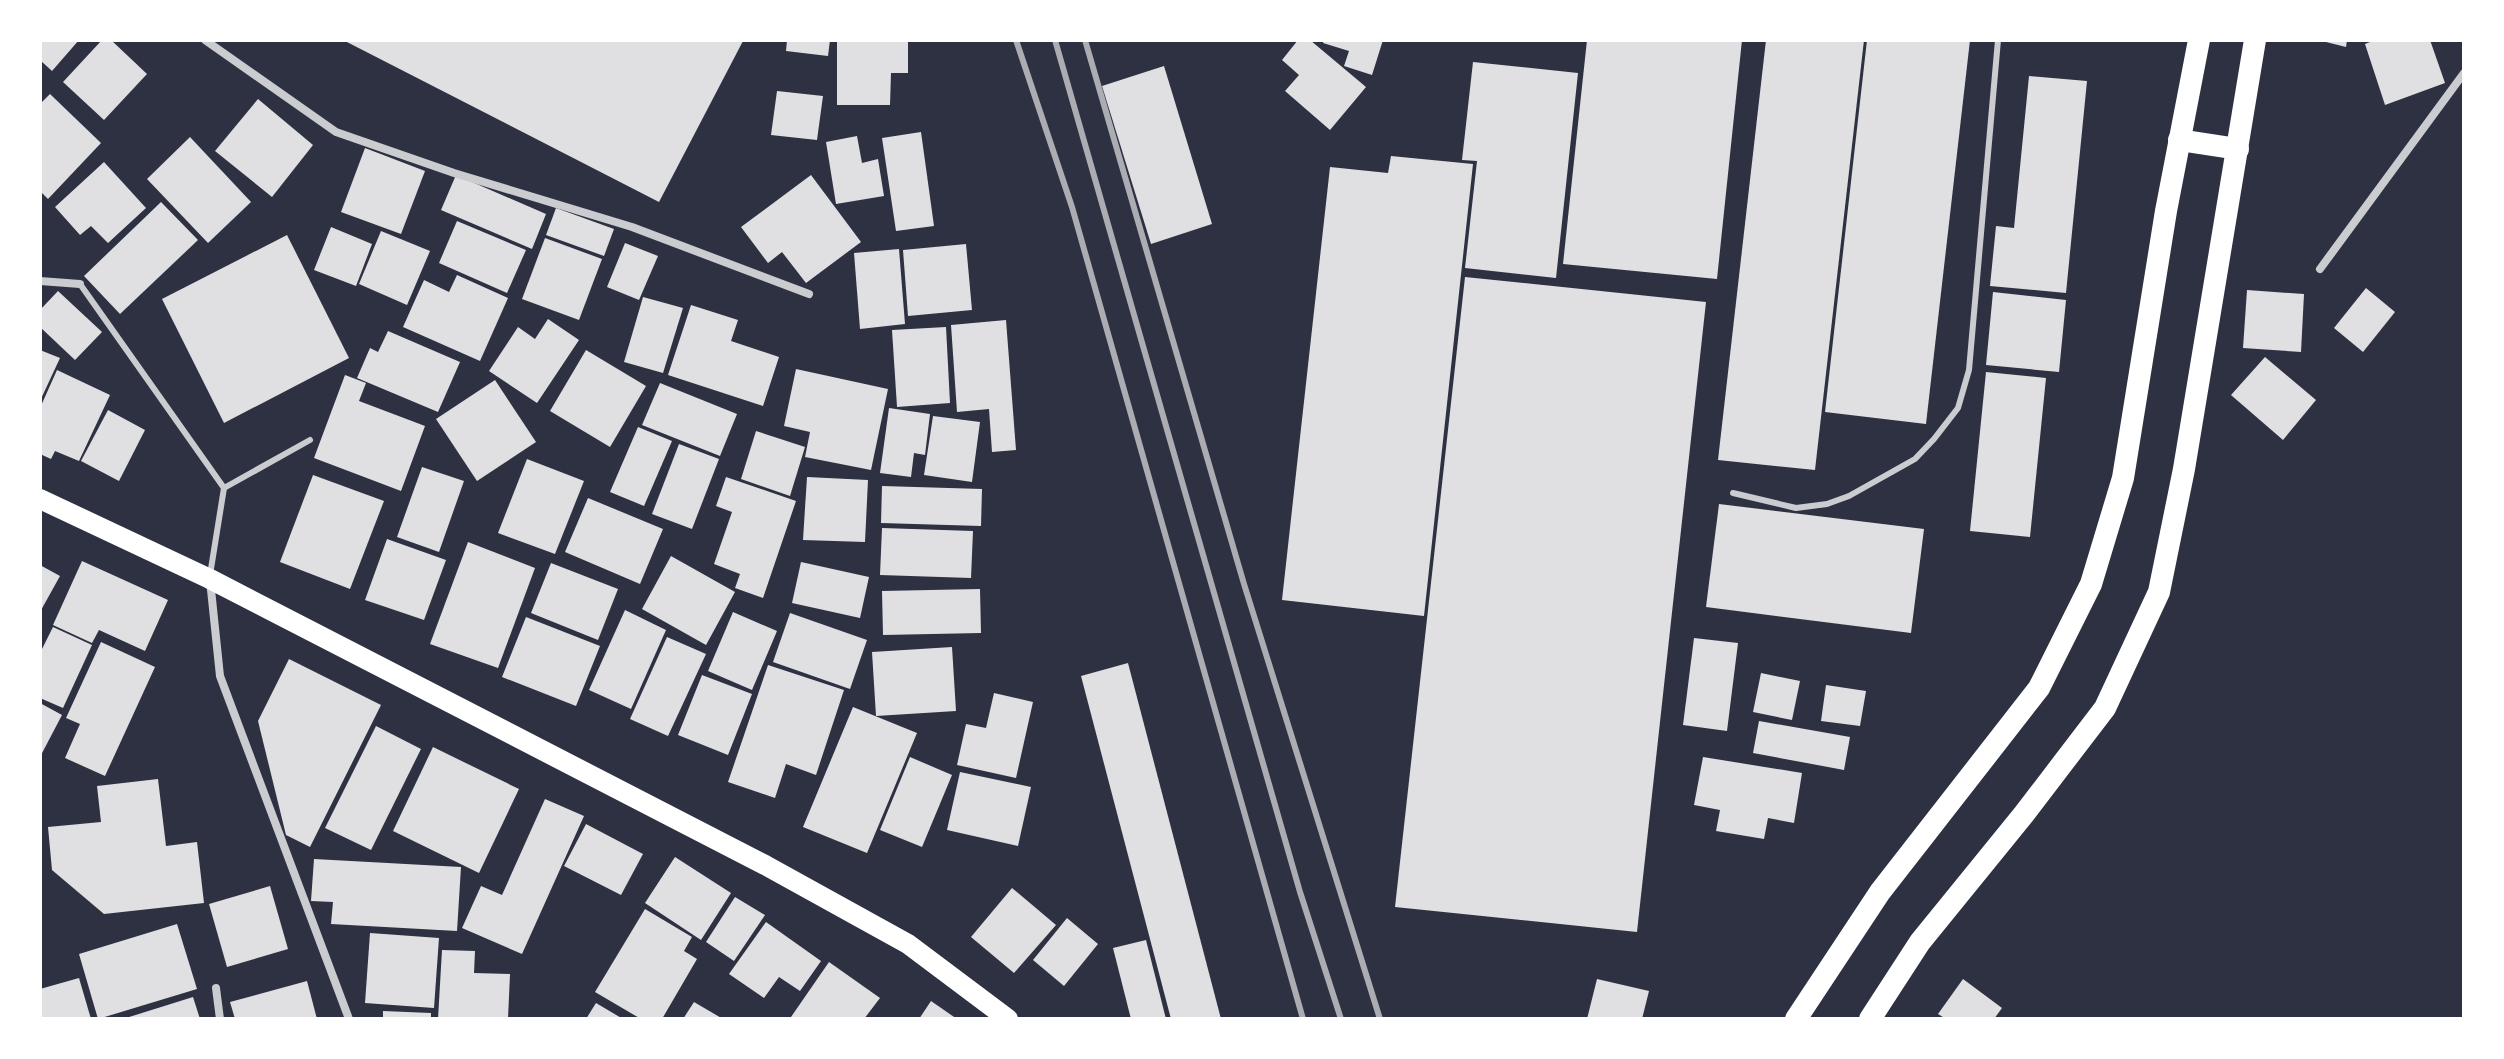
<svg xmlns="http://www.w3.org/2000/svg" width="2504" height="1059" viewBox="0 0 2504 1059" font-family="Commissioner,sans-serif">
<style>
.building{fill:#e0e0e3}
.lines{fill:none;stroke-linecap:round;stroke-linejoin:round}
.service{stroke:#caccd0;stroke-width:6}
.minor{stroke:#caccd0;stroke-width:8}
.primary{stroke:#fff;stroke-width:20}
.trunk{stroke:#fff;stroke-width:22}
.rail{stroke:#abadb3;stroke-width:6}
</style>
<rect width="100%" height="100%" fill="#2d3142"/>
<g class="building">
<path d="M40 40H79L52 71 40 60Z"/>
<path d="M102 40H111L147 74 104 120 63 82Z"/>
<path d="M343 40H740L743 41 659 202Z"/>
<path d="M787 40H830L828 56 786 51Z"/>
<path d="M837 40H908V73H891L890 105H837Z"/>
<path d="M1298 40H1310L1366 87 1330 130 1285 91 1299 75 1282 60Z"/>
<path d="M1324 40H1383L1372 75 1344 66 1349 51 1323 43Z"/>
<path d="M1587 40H1742L1717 279 1563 264Z"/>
<path d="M1766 40H1864L1815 470 1718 460Z"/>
<path d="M1867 40H1970L1926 424 1825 412Z"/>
<path d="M2318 40H2347L2346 47Z"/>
<path d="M2375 40H2430L2445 83 2385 105 2365 44Z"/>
<path d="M1473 62 1578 73 1556 278 1465 268 1477 161 1462 160Z"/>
<path d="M1164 66 1212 224 1151 244 1102 86Z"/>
<path d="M2029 76 2087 81 2066 293 1990 286 1996 226 2014 228Z"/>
<path d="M777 91 823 96 817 140 771 135Z"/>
<path d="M50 94 101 143 48 199 40 191V104Z"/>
<path d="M258 99 313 145 272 197 215 151Z"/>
<path d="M921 132 934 226 896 231 882 138Z"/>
<path d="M857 136 862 163 878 159 884 196 836 204 826 142Z"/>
<path d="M190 137 251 202 208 243 147 179Z"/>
<path d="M365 148 425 171 401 234 341 212Z"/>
<path d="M1391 156 1473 164 1424 616 1282 600 1330 167 1388 173Z"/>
<path d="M104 162 146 208 108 243 91 226 80 235 55 207Z"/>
<path d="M456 175 546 214 532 249 441 210Z"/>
<path d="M811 175 861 242 806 283 782 252 768 263 741 227Z"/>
<path d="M161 202 198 240 120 314 84 276Z"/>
<path d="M556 208 614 229 604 256 546 235Z"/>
<path d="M457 221 526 250 507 293 439 263Z"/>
<path d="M331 227 372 244 356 286 314 270Z"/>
<path d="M381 231 430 251 407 305 359 284Z"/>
<path d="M287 235 349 358 224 423 162 299Z"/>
<path d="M545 238 602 259 579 320 522 299Z"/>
<path d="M625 243 658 256 639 300 607 287Z"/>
<path d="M966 244 972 310 908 316 903 250Z"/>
<path d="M899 249 905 324 860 329 854 253Z"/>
<path d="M457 275 508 298 480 361 403 327 424 280 449 292Z"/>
<path d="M1465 277 1706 302 1637 932 1395 907Z"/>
<path d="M2366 288 2395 312 2363 352 2334 328Z"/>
<path d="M2247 290 2304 294 2301 352 2243 348Z"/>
<path d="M58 291 102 332 75 360 40 327V310Z"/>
<path d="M1993 292 2066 300 2059 372 1986 365Z"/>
<path d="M643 297 683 308 663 373 624 362Z"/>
<path d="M691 305 738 320 731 341 779 357 763 406 668 375Z"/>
<path d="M548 319 579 340 537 403 489 371 518 327 535 339Z"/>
<path d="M1006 320 1016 450 992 452 989 409 957 412 951 325Z"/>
<path d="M946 327 950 403 897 407 892 330Z"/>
<path d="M388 331 460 362 438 412 357 378 370 348 378 352Z"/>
<path d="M40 350 60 358 40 401Z"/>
<path d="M586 350 646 386 610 447 550 411Z"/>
<path d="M2265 357 2316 400 2283 440 2231 395Z"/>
<path d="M796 369 888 389 871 470 805 457 810 432 784 426Z"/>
<path d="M57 370 110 395 79 461 55 451 51 459 40 454V408Z"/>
<path d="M1986 372 2046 378 2030 537 1970 531Z"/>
<path d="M345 375 366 383 359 401 425 426 401 491 314 458Z"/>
<path d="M495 380 536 442 477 481 436 419Z"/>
<path d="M660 383 737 414 720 456 642 425Z"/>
<path d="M889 408 930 414 925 455 914 453 911 477 880 473Z"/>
<path d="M108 410 145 430 119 481 81 461Z"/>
<path d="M933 416 980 422 972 482 924 475Z"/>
<path d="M638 427 672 441 644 506 610 492Z"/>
<path d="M756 431 805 447 790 496 741 479Z"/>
<path d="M679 444 719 459 692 529 652 514Z"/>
<path d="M527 459 584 481 555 554 498 533Z"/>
<path d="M422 467 464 481 439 552 397 537Z"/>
<path d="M313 475 384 501 350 589 280 562Z"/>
<path d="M726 477 796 501 763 598 735 588 740 574 714 564 732 512 716 506Z"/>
<path d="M807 477 868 480 865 542 803 540Z"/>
<path d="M882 486 982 489 981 526 881 523Z"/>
<path d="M588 498 663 529 640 584 565 552Z"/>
<path d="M1719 504 1924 529 1911 633 1706 607Z"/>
<path d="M882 528 973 531 971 578 880 575Z"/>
<path d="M387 539 446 560 424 620 365 600Z"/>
<path d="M468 542 535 568 498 668 430 644Z"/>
<path d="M671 556 735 592 706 645 642 609Z"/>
<path d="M82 561 168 600 145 651 99 630 92 643 53 625Z"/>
<path d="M801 562 869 577 860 618 792 603Z"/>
<path d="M551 563 618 589 598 640 531 613Z"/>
<path d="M40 565 60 576 40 612Z"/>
<path d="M980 589 981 633 883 635 882 591Z"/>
<path d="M625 610 666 630 631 709 589 690Z"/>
<path d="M733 612 777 631 752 690 708 671Z"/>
<path d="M790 613 867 640 850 689 773 662Z"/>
<path d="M526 617 600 646 576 706 502 677Z"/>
<path d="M53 627 92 645 63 708 40 698V653Z"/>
<path d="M667 637 706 654 668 736 630 719Z"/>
<path d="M1694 638 1738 643 1727 731 1683 725Z"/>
<path d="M101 642 155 667 105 776 65 758 80 724 66 718Z"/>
<path d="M952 647 956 711 876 716 872 652Z"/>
<path d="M289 659 381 705 310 847 286 835 258 721Z"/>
<path d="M1128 663 1221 1019H1171L1081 676Z"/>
<path d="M768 665 844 690 816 775 786 764 775 798 728 782Z"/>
<path d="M1761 673 1800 681 1792 720 1753 712Z"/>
<path d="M702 675 752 694 728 755 678 735Z"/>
<path d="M1826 685 1866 691 1860 726 1821 721Z"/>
<path d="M994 693 1033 702 1016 778 957 765 966 724 986 728Z"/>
<path d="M40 703 62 715 40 757Z"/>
<path d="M853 707 917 733 867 853 803 827Z"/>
<path d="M1759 721 1850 737 1844 770 1753 753Z"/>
<path d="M376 726 421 749 371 850 325 828Z"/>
<path d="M433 747 519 789 479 873 393 831Z"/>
<path d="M910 757 952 775 922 847 880 830Z"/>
<path d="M1703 757 1802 773 1794 823 1768 818 1764 839 1716 831 1720 810 1694 805Z"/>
<path d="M960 772 1031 787 1018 846 947 830Z"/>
<path d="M158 779 166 846 197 842 204 903 104 914 52 870 48 827 101 822 97 786Z"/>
<path d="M545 799 584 816 522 954 462 928 481 886 502 895Z"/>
<path d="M586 824 643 854 621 895 564 866Z"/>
<path d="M675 857 731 893 701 940 645 903Z"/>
<path d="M314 859 461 867 457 931 331 924 333 902 311 901Z"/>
<path d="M270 886 288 949 227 967 209 904Z"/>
<path d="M1012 888 1056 925 1014 973 971 937Z"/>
<path d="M735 897 765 915 734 961 706 942Z"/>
<path d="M645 909 692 937 684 951 697 959 662 1019H641L595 992Z"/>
<path d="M1067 918 1098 944 1064 986 1033 960Z"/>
<path d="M766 922 821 961 800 991 779 977 764 998 729 974Z"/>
<path d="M177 924 197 989 98 1019 79 954Z"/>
<path d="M370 933 439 938 434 1008 365 1003Z"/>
<path d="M1146 940 1166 1019H1131L1113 948Z"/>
<path d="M442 950 475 951 474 973 510 974 508 1019H438Z"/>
<path d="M829 962 880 998 864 1019H794L791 1017Z"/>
<path d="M79 978 91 1019H40V989Z"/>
<path d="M1597 979 1649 991 1642 1019H1587Z"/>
<path d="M1963 979 2002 1008 1994 1019H1946L1938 1014Z"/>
<path d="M307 981 317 1019H235L230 1002Z"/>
<path d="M193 997 200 1019H126V1018Z"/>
<path d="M931 1001 957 1019H919Z"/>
<path d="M694 1002 723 1019H683Z"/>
<path d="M596 1003 623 1019H586Z"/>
<path d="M383 1011 431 1013V1019H383Z"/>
</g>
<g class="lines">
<g class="service">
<path d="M80 284 224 488 210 575"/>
<path d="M224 488 310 440"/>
<path d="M1733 493 1796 508 1827 504 1849 496 1915 459 1934 439 1958 408 1969 370 1998 40"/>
</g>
<g class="minor">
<path d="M205 40 336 132 454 173 632 227 809 294"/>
<path d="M2320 269 2464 73"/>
<path d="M40 281 80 284"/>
<path d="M210 580 220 676 349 1019"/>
<path d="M216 988 220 1019"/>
</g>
<path class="primary" d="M40 499 210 579 765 865 908 944 1008 1019"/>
<g class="trunk">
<path d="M2179 140 2238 149"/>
<path d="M1796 1019 1880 892 2039 688 2091 584 2123 478 2166 211 2199 40"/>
<path d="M1870 1019 1920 942 2024 814 2105 708 2159 592 2184 469 2255 40"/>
</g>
<g class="rail">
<path d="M1016 40 1072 207 1303 1019"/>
<path d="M1055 40 1300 892 1341 1019"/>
<path d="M1085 40 1244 584 1380 1019"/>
</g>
</g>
<rect width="2504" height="1059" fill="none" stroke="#ffffff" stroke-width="84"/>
</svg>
